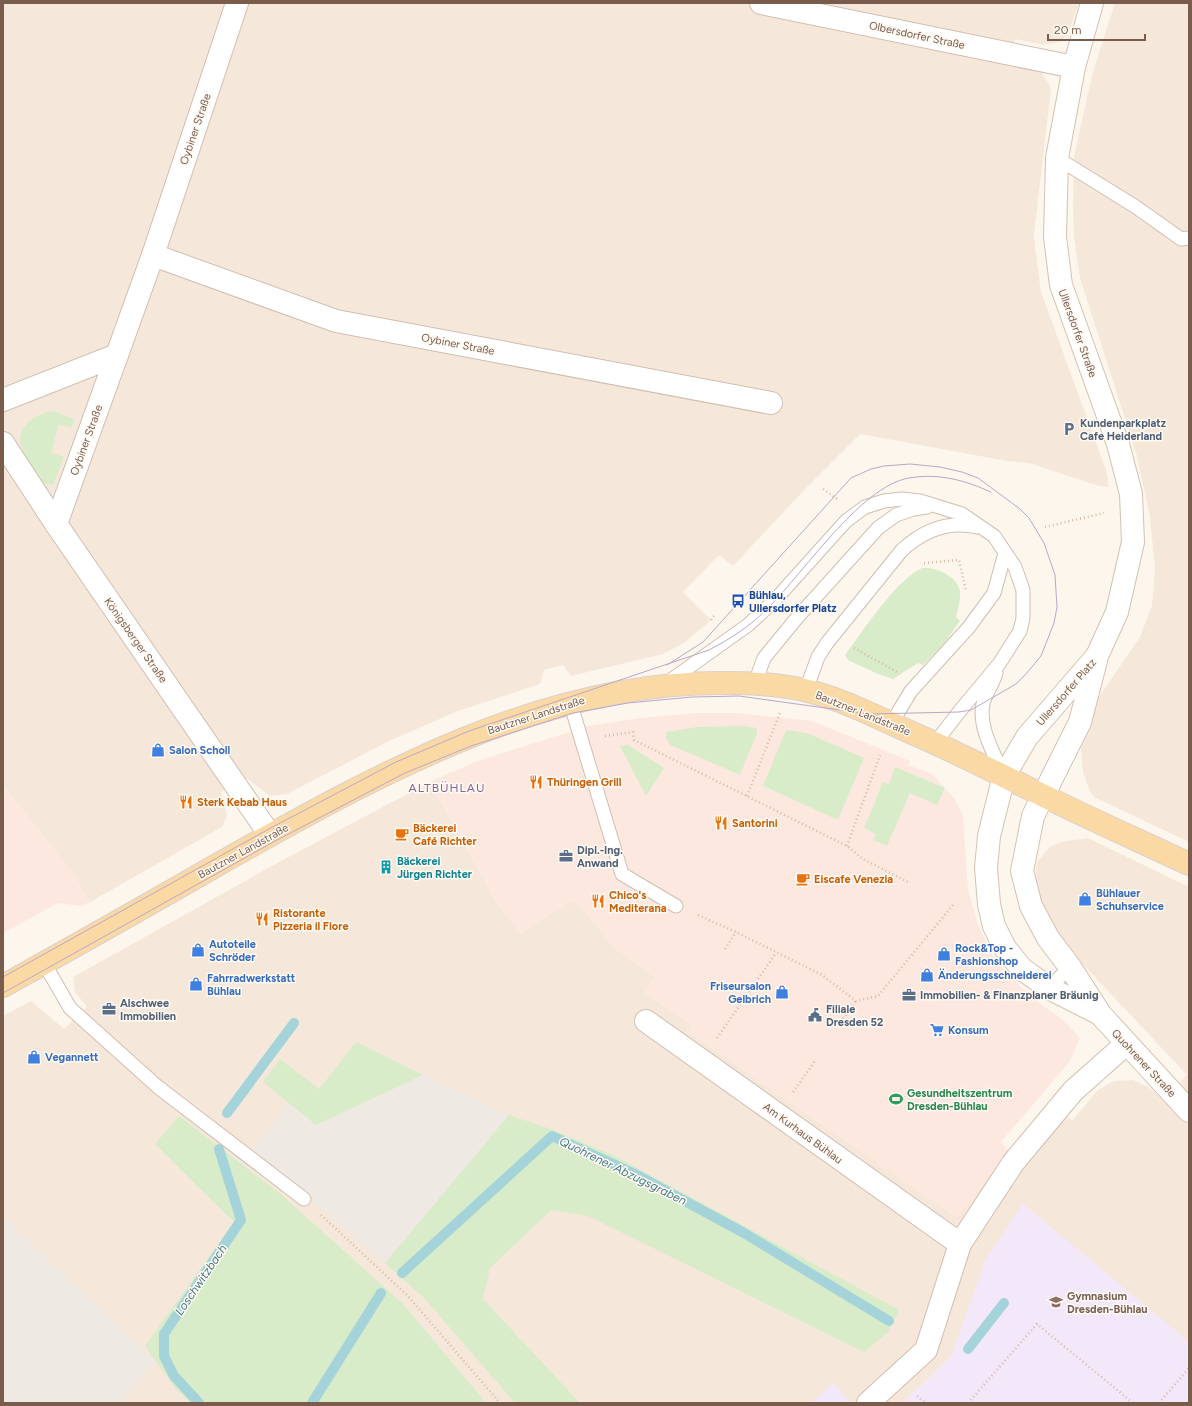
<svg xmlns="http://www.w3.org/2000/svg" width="1192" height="1406" viewBox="0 0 1192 1406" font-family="Figtree,sans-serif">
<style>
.residential{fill:#f5e8da}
.commercial{fill:#fde8e0}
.industrial{fill:#efe9e4}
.education{fill:#f3e8fa}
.green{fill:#d8ecc9}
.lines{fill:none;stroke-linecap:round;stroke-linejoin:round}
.stream{stroke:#a5d3da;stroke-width:10}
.lane-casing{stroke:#d1beb0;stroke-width:15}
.street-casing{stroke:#d1beb0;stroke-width:24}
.secondary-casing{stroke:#d6c0b0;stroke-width:24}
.primary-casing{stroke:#dad1cd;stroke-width:24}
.path{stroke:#d9b8a5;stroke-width:2.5;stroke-dasharray:1 3;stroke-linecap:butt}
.lane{stroke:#fff;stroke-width:13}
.street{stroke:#fff;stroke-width:22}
.secondary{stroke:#fff;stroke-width:22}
.primary{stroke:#fbd9a5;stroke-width:22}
.tram{stroke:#b9a8c9;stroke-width:1}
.labels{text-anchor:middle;stroke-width:3;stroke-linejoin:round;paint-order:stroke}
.street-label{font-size:11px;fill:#7a5c4d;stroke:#fffaf3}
.service-label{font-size:11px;font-weight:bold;fill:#4e5e75;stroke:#fffaf3;text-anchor:start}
.transit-label{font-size:11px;font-weight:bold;fill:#164399;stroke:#fffaf3;text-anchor:start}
.shop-label{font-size:11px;font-weight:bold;fill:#366cbe;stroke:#fffaf3;text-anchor:start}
.food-label{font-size:11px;font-weight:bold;fill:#c56008;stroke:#fffaf3;text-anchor:start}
.culture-label{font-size:11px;font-weight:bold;fill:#0d838f;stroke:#fffaf3;text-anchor:start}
.leisure-label{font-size:11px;font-weight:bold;fill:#27864d;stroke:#fffaf3;text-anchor:start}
.education-label{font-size:11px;font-weight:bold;fill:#785e54;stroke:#fffaf3;text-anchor:start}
.neighbourhood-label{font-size:12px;letter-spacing:1px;fill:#846695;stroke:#fffaf3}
.water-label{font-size:12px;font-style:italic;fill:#437c86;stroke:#fffaf3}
</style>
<rect width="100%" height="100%" fill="#fdf6ec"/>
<g class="residential">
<path d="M3 3H1079L1068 34 1060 42 1043 45 1015 39 1010 65 1042 73 1051 88 1034 235 1037 263 1041 292 1106 470 1109 487 1099 486 1029 463 1007 461 860 434 808 486 733 566 719 555 683 592 711 620 684 643 663 654 571 676 563 665 544 670 540 684 458 711 389 741 287 794 270 796 246 778 221 792 227 816 222 827 90 902 71 871 3 785Z"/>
<path d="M1115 3H1189V842L1094 797 1089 789 1083 772 1081 749 1084 728 1101 694 1140 637 1152 606 1155 569 1150 517 1137 456 1080 278 1074 237 1073 211 1074 157 1092 75Z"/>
<path d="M430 782 496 901 521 933 574 899 615 948 655 977 645 993 693 1026 689 1033 1009 1151 1051 1103 1072 1121 1098 1090 1114 1081 1133 1080 1150 1088 1163 1099 1187 1075 1062 942 1045 915 1038 889 1036 874 1037 862 1051 846 1061 842 1088 838 1189 887V1403H3V1016L31 1001 64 1029 87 1007 75 992 73 977 281 861Z"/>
</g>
<g class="commercial">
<path d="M697 713H737L812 721 910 761 908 765 932 774 954 798 963 816 968 889 977 922 991 953 1006 973 1034 999 1064 1021 1080 1038 1070 1061 1001 1142 1009 1151 957 1218 689 1033 693 1026 644 993 655 977 615 948 574 899 521 933 496 901 430 782 477 761 589 726 640 718Z"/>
<path d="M3 785 71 871 90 902 81 906 58 903 3 933Z"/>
</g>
<g class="industrial">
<path d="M423 1075 509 1115 385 1263 252 1150 289 1104 316 1125Z"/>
<path d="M3 1217 155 1361 119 1403H3Z"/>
</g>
<g class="education">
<path d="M1023 1204 1189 1342V1403H902L951 1357 985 1261Z"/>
<path d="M833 1383 851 1403H811Z"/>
</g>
<g class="green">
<path d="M53 411 74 419 71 428 59 424 51 453 64 457 53 485 43 483C36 472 25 459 21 446 16 426 37 413 53 411Z"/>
<path d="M922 568C935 567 957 575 960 591 961 599 958 609 956 617L960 621 943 645 923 665 918 663 893 679 878 674 848 660 845 655C864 630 894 582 922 568Z"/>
<path d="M744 726 757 728V733L740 775 670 745 666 738V732L697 727Z"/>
<path d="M786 730 807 733 864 758 838 820 763 786Z"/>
<path d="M628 745 664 768 646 796 620 746Z"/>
<path d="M895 767 945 788 937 805 910 793 887 846 873 840 876 834 864 828 883 782 889 784Z"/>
<path d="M356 1042 423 1075 316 1125 263 1082 280 1059 319 1089Z"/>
<path d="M509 1115 551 1129 617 1157 899 1310 888 1332 864 1352 588 1216 551 1210 490 1268 483 1299 580 1403H515L425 1299 385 1263Z"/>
<path d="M179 1116 283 1196 404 1305 486 1403H190L175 1388 145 1346 234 1222 155 1144Z"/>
</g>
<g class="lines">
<g class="stream">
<path d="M227 1113 294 1023"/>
<path d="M402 1273 552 1136 635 1174 744 1233 889 1321"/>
<path d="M968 1349 1004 1303"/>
<path d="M199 1403 174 1376 164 1356V1334L241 1220 219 1149"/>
<path d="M312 1403 381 1293"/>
</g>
<g class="lane-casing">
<g id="lane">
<path d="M1057 158 1136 207 1181 239 1189 238"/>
<path d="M996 673C993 684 985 694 983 704 978 728 995 755 1004 776"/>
<path d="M755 683 764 658 796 619 878 528 896 515 913 509 927 507"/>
<path d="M664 685 748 625 775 600 846 521 865 507 884 501 902 499 920 501 962 514 994 536 1015 567 1023 590V618L1020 631 999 664 959 712 935 743"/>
<path d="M806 690 818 657 827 643 902 550C924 530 948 520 977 527"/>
<path d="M570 702 622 874 676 906"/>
<path d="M891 724 911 691 969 627 994 593 1005 553"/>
<path d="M44 963 70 1008 158 1087 304 1199"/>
<path d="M1049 988 1070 967"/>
</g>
</g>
<g class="street-casing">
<g id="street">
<path d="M761 3 1074 67"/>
<path d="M153 255 336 321 771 403"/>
<path d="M117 355 153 255 237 3"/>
<path d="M3 400 117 355 56 524"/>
<path d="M3 443 56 524 270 835"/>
<path d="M646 1021 960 1244"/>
<path d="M868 1403 926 1350 960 1244 1013 1163 1073 1091 1126 1044"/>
</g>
</g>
<g class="secondary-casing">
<g id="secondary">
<path d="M1092 3 1074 67 1057 158 1055 237 1061 285 1118 444 1131 494 1133 542 1117 612 1097 656 1027 737 1004 776 989 836 986 868 989 904 994 926 1005 948 1022 969 1049 988 1100 1014"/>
<path d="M1096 661 1080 722 1033 816 1022 871 1031 906 1048 938 1070 967 1100 1014 1189 1111"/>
</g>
</g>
<g class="primary-casing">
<path id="primary" d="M3 986C77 945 151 903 224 861 377 775 546 680 727 683 753 683 779 684 804 690 844 699 882 720 919 736 960 754 1001 775 1042 795 1090 819 1140 841 1189 864"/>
</g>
<g class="path">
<path d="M823 489 837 499"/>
<path d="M1045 527 1104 513"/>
<path d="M924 563 959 560 966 591"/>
<path d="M711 620 715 614"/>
<path d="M854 648 897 672"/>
<path d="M605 736 633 732 634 740 847 846 863 859 910 883"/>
<path d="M747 796 780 713"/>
<path d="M847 846 880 755"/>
<path d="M698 915 736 932 822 975 856 1001 878 996 953 905"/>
<path d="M725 949 736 932"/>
<path d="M841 1022 856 1001"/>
<path d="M717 1038 776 953"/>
<path d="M793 1092 815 1061"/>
<path d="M321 1215 407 1295 500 1403"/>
<path d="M917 1396 926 1403"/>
<path d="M968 1403 1037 1324 1133 1403"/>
<path d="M1159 1403 1189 1368"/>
</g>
<use href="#lane" class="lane"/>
<use href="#street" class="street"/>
<use href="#secondary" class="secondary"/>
<use href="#primary" class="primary"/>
<g class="tram">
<path d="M3 977 267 830 396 762 469 731 709 650C730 639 747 628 764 612 801 577 860 486 909 478 939 473 964 480 991 492"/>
<path d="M3 993 275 841 405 773 471 746 573 713 628 703 692 697 739 696 869 714 959 712 971 710 1016 684 1026 674 1041 656 1054 623 1057 607 1055 575 1044 543 1029 518 1020 509 978 478 962 472 940 467 910 464 884 466 871 469 851 478 703 642 667 665"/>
</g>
</g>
<defs>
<g id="parking-bare" transform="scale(1.08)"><path d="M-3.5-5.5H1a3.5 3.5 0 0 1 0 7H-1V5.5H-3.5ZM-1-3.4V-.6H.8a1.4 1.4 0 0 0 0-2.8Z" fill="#5c6f8a" stroke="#fffaf3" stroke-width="2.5" paint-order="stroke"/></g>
<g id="bus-bare" transform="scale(1.08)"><path d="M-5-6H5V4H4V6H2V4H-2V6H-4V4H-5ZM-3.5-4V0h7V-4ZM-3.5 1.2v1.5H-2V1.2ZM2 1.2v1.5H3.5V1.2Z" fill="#1a4fb4" stroke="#fffaf3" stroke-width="2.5" paint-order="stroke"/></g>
<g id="shop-bare" transform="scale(1.08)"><path d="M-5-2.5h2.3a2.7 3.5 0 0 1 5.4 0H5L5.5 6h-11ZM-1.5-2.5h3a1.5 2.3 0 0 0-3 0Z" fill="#3f7fe0" stroke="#fffaf3" stroke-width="2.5" paint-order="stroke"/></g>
<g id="restaurant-bare" transform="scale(1.08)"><path d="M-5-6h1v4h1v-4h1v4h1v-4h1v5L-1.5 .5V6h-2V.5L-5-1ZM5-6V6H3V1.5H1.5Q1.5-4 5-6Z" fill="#e8710a" stroke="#fffaf3" stroke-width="2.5" paint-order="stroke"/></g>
<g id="cafe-bare" transform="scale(1.08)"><path d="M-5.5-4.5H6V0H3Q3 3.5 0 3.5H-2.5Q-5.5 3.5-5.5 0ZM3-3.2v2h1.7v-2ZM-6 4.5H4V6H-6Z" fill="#e8710a" stroke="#fffaf3" stroke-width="2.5" paint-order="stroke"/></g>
<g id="office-bare" transform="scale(1.08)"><path d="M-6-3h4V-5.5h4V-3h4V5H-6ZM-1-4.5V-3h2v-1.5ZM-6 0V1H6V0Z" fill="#5c6f8a" stroke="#fffaf3" stroke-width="2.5" paint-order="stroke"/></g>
<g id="building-bare" transform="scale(1.08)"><path d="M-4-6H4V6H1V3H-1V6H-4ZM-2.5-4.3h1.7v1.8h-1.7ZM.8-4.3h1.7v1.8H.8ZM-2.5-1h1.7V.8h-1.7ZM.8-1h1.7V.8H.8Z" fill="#0f9aa8" stroke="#fffaf3" stroke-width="2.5" paint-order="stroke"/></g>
<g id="civic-bare" transform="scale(1.08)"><path d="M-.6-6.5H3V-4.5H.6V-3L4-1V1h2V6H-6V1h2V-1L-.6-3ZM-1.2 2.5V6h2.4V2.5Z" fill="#5c6f8a" stroke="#fffaf3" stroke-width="2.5" paint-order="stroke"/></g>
<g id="supermarket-bare" transform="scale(1.08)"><path d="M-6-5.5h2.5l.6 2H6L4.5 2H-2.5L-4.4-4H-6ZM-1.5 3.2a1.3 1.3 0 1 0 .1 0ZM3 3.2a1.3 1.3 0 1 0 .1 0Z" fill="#3f7fe0" stroke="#fffaf3" stroke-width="2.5" paint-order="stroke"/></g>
<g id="stadium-bare" transform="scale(1.08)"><path d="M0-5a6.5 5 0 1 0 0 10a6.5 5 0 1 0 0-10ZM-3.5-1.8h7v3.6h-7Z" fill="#2e9e5b" stroke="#fffaf3" stroke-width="2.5" paint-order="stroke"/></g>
<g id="school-bare" transform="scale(1.08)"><path d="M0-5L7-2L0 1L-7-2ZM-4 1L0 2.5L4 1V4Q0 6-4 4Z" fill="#8d6e63" stroke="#fffaf3" stroke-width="2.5" paint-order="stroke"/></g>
</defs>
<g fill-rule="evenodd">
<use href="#parking-bare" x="1069" y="429"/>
<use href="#bus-bare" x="738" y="601"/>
<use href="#shop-bare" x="158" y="750"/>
<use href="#restaurant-bare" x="536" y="782"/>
<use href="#restaurant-bare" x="186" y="802"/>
<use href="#restaurant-bare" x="721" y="823"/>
<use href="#cafe-bare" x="402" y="834"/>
<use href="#office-bare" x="566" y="856"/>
<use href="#building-bare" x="386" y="867"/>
<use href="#cafe-bare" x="803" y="879"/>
<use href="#shop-bare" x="1085" y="899"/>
<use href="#restaurant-bare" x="598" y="901"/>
<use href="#restaurant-bare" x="262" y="919"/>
<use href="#shop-bare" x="198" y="950"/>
<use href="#shop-bare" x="944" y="954"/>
<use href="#shop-bare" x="927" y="975"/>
<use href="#shop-bare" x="196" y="984"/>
<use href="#shop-bare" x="782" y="992"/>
<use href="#office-bare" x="909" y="995"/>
<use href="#office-bare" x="109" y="1009"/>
<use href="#civic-bare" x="815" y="1015"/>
<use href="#supermarket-bare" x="937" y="1030"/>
<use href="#shop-bare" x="34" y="1057"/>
<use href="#stadium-bare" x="896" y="1099"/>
<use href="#school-bare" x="1056" y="1302"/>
</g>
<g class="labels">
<g class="street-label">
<text transform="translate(917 35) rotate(12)" y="4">Olbersdorfer Straße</text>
<text transform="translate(195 129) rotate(-71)" y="4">Oybiner Straße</text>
<text transform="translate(1078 333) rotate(70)" y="4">Ullersdorfer Straße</text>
<text transform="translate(458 344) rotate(11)" y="4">Oybiner Straße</text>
<text transform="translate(86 440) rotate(-70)" y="4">Oybiner Straße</text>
<text transform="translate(136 640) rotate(55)" y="4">Königsberger Straße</text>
<text transform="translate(1066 692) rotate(-49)" y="4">Ullersdorfer Platz</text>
<text transform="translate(863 713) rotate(22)" y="4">Bautzner Landstraße</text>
<text transform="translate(536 715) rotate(-18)" y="4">Bautzner Landstraße</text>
<text transform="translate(243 851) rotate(-29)" y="4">Bautzner Landstraße</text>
<text transform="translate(1144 1063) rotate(47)" y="4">Quohrener Straße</text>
<text transform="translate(803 1133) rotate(36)" y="4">Am Kurhaus Bühlau</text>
</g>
<g class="service-label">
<text x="1080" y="427">Kundenparkplatz<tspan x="1080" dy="13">Cafe Heiderland</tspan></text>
<text x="577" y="854">Dipl.-Ing.<tspan x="577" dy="13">Anwand</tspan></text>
<text x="920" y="999">Immobilien- &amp; Finanzplaner Bräunig</text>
<text x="120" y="1007">Alschwee<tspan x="120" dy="13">Immobilien</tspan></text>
<text x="826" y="1013">Filiale<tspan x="826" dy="13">Dresden 52</tspan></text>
</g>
<g class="transit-label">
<text x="749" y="599">Bühlau,<tspan x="749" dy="13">Ullersdorfer Platz</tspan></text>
</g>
<g class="shop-label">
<text x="169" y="754">Salon Scholl</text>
<text x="1096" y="897">Bühlauer<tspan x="1096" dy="13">Schuhservice</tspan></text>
<text x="209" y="948">Autoteile<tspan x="209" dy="13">Schröder</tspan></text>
<text x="955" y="952">Rock&amp;Top -<tspan x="955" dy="13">Fashionshop</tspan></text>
<text x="938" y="979">Änderungsschneiderei</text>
<text x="207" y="982">Fahrradwerkstatt<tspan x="207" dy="13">Bühlau</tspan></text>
<text x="771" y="990" text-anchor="end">Friseursalon<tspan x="771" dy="13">Gelbrich</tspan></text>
<text x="948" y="1034">Konsum</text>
<text x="45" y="1061">Vegannett</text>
</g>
<g class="food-label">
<text x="547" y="786">Thüringen Grill</text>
<text x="197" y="806">Sterk Kebab Haus</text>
<text x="732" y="827">Santorini</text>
<text x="413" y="832">Bäckerei<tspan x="413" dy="13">Café Richter</tspan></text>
<text x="814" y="883">Eiscafe Venezia</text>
<text x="609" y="899">Chico's<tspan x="609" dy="13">Mediterana</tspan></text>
<text x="273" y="917">Ristorante<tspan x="273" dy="13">Pizzeria il Fiore</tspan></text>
</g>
<g class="culture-label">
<text x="397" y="865">Bäckerei<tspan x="397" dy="13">Jürgen Richter</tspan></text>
</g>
<g class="leisure-label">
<text x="907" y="1097">Gesundheitszentrum<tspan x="907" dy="13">Dresden-Bühlau</tspan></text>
</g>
<g class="education-label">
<text x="1067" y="1300">Gymnasium<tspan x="1067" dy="13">Dresden-Bühlau</tspan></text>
</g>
<g class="neighbourhood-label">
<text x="447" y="792">ALTBÜHLAU</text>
</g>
<g class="water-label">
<text transform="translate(623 1171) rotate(26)" y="4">Quohrener Abzugsgraben</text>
<text transform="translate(201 1280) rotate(-56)" y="4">Loschwitzbach</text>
</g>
</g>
<rect width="1192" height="1406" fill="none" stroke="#7a5c4d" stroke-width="8"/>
<path d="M1048 34v6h97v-6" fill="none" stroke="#7a5c4d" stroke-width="2"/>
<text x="1054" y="34" font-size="12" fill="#7a5c4d" stroke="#fffaf3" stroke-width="3" paint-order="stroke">20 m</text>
</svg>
